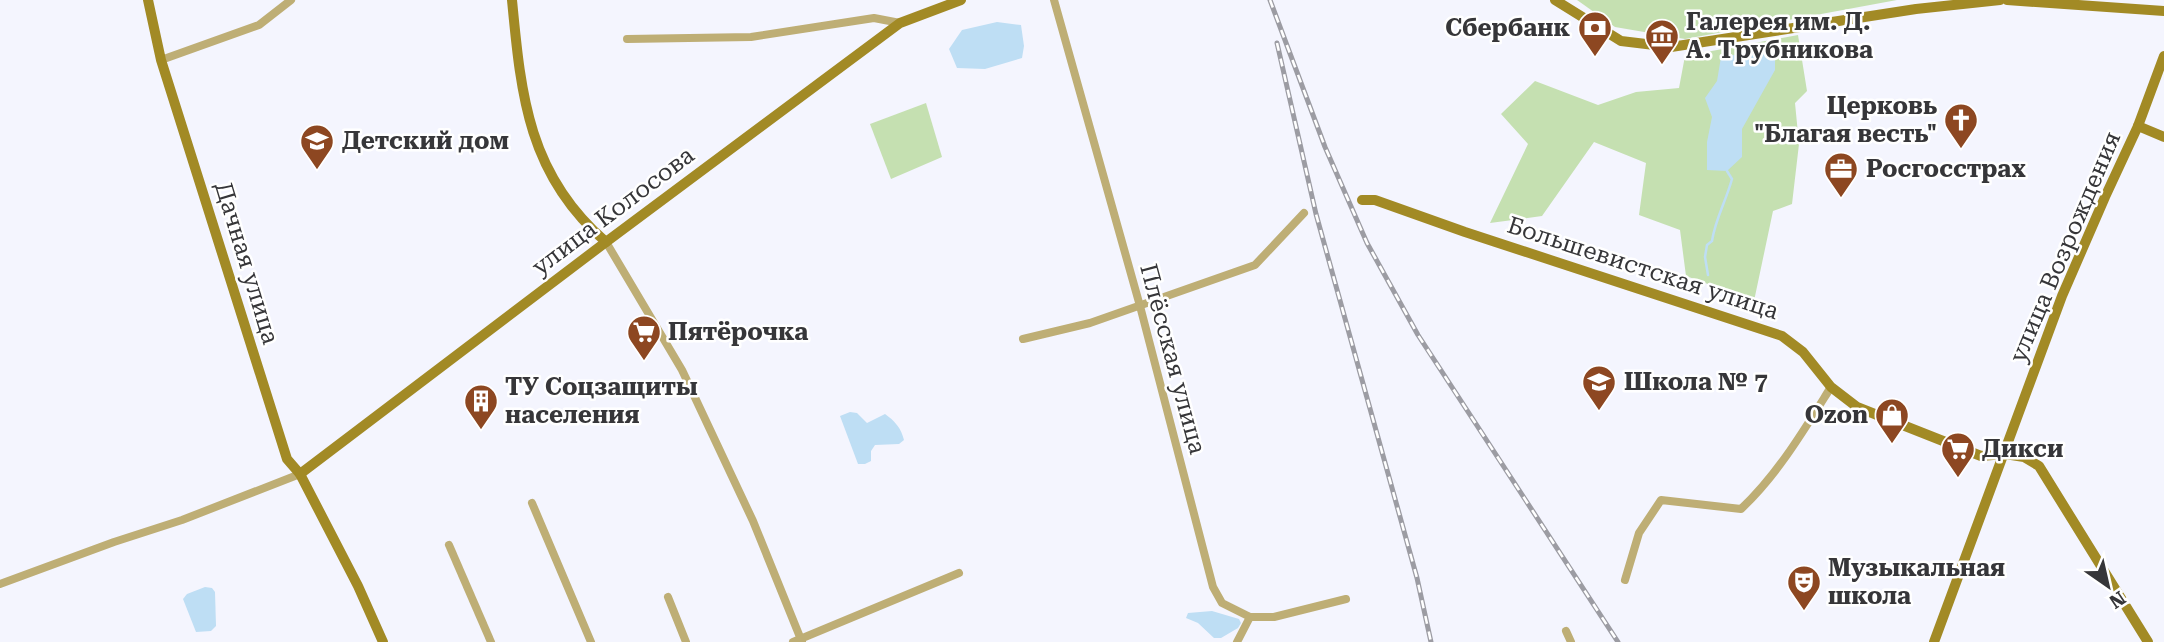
<svg xmlns="http://www.w3.org/2000/svg" width="2164" height="642" viewBox="0 0 2164 642" font-family="'Roboto Serif',serif">
<style>
.green{fill:#c5e0b1}
.water{fill:#bedef4}
.lines{fill:none;stroke-linecap:round;stroke-linejoin:round}
.stream{stroke:#bedef4;stroke-width:2.5}
.street{stroke:#beae75;stroke-width:8}
.secondary{stroke:#a28a25;stroke-width:10}
.rail-casing{stroke:#9c9ca3;stroke-width:5}
.rail{stroke:#fff;stroke-width:2.5;stroke-dasharray:8;stroke-linecap:butt}
.labels{text-anchor:middle;stroke-width:5;stroke-linejoin:round;paint-order:stroke}
.poi-label{font-size:24px;font-weight:bold;fill:#363639;stroke:#fff;text-anchor:start}
.street-label{font-size:24px;fill:#363639;stroke:#fff}
</style>
<rect width="100%" height="100%" fill="#f4f5fe"/>
<g class="green">
<path d="M1577 0H1897L1685 39 1615 27Z"/>
<path d="M1798 35 1807 91 1795 103 1799 144 1792 204 1773 211 1754 301 1686 276 1680 230 1639 215 1646 163 1594 142 1542 216 1490 223 1528 144 1501 114 1535 81 1598 105 1636 92 1679 88 1685 56Z"/>
<path d="M926 103 942 157 891 179 870 124Z"/>
</g>
<g class="water">
<path d="M997 22 1021 25 1024 46 1022 58 985 69 957 68 949 49 962 30Z"/>
<path d="M1775 49V70L1742 129V157L1727 171 1707 170V142L1712 117 1705 98 1717 81 1721 57Z"/>
<path d="M850 412 857 413 867 423 885 414C895 421 901 428 904 440L899 444 875 445 871 451V461L865 464H858L840 416Z"/>
<path d="M205 587 212 588 215 592 216 626 211 631 196 632 183 599 187 594Z"/>
<path d="M1212 611 1239 619 1241 623 1238 628 1221 638H1214L1198 623 1186 618 1188 613Z"/>
</g>
<g class="lines">
<path class="stream" d="M1708 275 1705 257 1707 245 1712 241C1715 220 1726 201 1732 179L1727 171"/>
<g class="street">
<path d="M1054 0 1140 306 1213 587 1222 603 1250 617H1274L1346 599"/>
<path d="M627 39 751 37 874 18 900 23"/>
<path d="M161 60 259 25 291 0"/>
<path d="M606 242 682 370 753 521 802 642"/>
<path d="M1023 339 1090 323 1255 265 1304 213"/>
<path d="M532 503 591 642"/>
<path d="M449 545 491 642"/>
<path d="M1625 580 1639 533 1661 500 1741 509C1778 474 1804 430 1831 387"/>
<path d="M0 584 114 542 182 520 300 474"/>
<path d="M668 597 686 642"/>
<path d="M1566 631 1571 642"/>
<path d="M793 642 959 573"/>
<path d="M1237 642 1250 617"/>
</g>
<g class="secondary">
<path d="M148 0 161 60 287 459 300 474 358 586 383 642"/>
<path d="M512 0C521 95 528 175 606 242"/>
<path d="M1555 0 1621 41 1671 47 1916 9 2000 0"/>
<path d="M2007 0 2164 11"/>
<path d="M2138 126 2164 137"/>
<path d="M1362 200H1375L1465 232 1782 336 1803 352 1831 387 1857 407 1981 456 2005 454 2024 457 2039 466 2148 642"/>
<path d="M300 474 606 242 900 23 961 0"/>
<path d="M1934 642 2062 296 2105 197 2138 126 2164 56"/>
</g>
<g class="rail-casing">
<g id="rail">
<path d="M1270 0 1325 147 1367 243 1418 335 1618 642"/>
<path d="M1277 43 1316 214 1417 578 1431 642"/>
</g>
</g>
<use href="#rail" class="rail"/>
</g>
<defs>
<g id="bank-pin" transform="scale(1.75)"><path d="M0 17L-7.5 6A9.5 9.5 0 1 1 7.5 6Z" fill="#8d4721" stroke="#fff"/><path d="M-6-4H6V4H-6ZM0-2.3a2.3 2.3 0 1 0 0 4.6a2.3 2.3 0 1 0 0-4.6Z" fill="#fff"/></g>
<g id="museum-pin" transform="scale(1.75)"><path d="M0 17L-7.5 6A9.5 9.5 0 1 1 7.5 6Z" fill="#8d4721" stroke="#fff"/><path d="M0-6L6-3V-2H-6V-3ZM-5-1h2V3h-2ZM-1-1h2V3h-2ZM3-1h2V3H3ZM-6 4H6V6H-6Z" fill="#fff"/></g>
<g id="church-pin" transform="scale(1.75)"><path d="M0 17L-7.5 6A9.5 9.5 0 1 1 7.5 6Z" fill="#8d4721" stroke="#fff"/><path d="M-1.2-6h2.4v3.5h3.3v2.4h-3.3V6h-2.4V-.1h-3.3v-2.4h3.3Z" fill="#fff"/></g>
<g id="school-pin" transform="scale(1.75)"><path d="M0 17L-7.5 6A9.5 9.5 0 1 1 7.5 6Z" fill="#8d4721" stroke="#fff"/><path d="M0-5L7-2L0 1L-7-2ZM-4 1L0 2.5L4 1V4Q0 6-4 4Z" fill="#fff"/></g>
<g id="office-pin" transform="scale(1.75)"><path d="M0 17L-7.5 6A9.5 9.5 0 1 1 7.5 6Z" fill="#8d4721" stroke="#fff"/><path d="M-6-3h4V-5.5h4V-3h4V5H-6ZM-1-4.5V-3h2v-1.5ZM-6 0V1H6V0Z" fill="#fff"/></g>
<g id="supermarket-pin" transform="scale(1.75)"><path d="M0 17L-7.5 6A9.5 9.5 0 1 1 7.5 6Z" fill="#8d4721" stroke="#fff"/><path d="M-6-5.5h2.5l.6 2H6L4.5 2H-2.5L-4.4-4H-6ZM-1.5 3.2a1.3 1.3 0 1 0 .1 0ZM3 3.2a1.3 1.3 0 1 0 .1 0Z" fill="#fff"/></g>
<g id="building-pin" transform="scale(1.75)"><path d="M0 17L-7.5 6A9.5 9.5 0 1 1 7.5 6Z" fill="#8d4721" stroke="#fff"/><path d="M-4-6H4V6H1V3H-1V6H-4ZM-2.5-4.3h1.7v1.8h-1.7ZM.8-4.3h1.7v1.8H.8ZM-2.5-1h1.7V.8h-1.7ZM.8-1h1.7V.8H.8Z" fill="#fff"/></g>
<g id="shop-pin" transform="scale(1.75)"><path d="M0 17L-7.5 6A9.5 9.5 0 1 1 7.5 6Z" fill="#8d4721" stroke="#fff"/><path d="M-5-2.5h2.3a2.7 3.5 0 0 1 5.4 0H5L5.5 6h-11ZM-1.5-2.5h3a1.5 2.3 0 0 0-3 0Z" fill="#fff"/></g>
<g id="theatre-pin" transform="scale(1.75)"><path d="M0 17L-7.5 6A9.5 9.5 0 1 1 7.5 6Z" fill="#8d4721" stroke="#fff"/><path d="M-5-5.5Q0-4 5-5.5V0Q5 5 0 6Q-5 5-5 0ZM-3.3-2.5H-1v1.5H-3.3ZM1-2.5H3.3v1.5H1ZM-2.8 1Q0 5.5 2.8 1Z" fill="#fff"/></g>
</defs>
<g fill-rule="evenodd">
<use href="#bank-pin" x="1595" y="28"/>
<use href="#museum-pin" x="1662" y="36"/>
<use href="#church-pin" x="1961" y="120"/>
<use href="#school-pin" x="317" y="141"/>
<use href="#office-pin" x="1841" y="169"/>
<use href="#supermarket-pin" x="644" y="332"/>
<use href="#school-pin" x="1599" y="382"/>
<use href="#building-pin" x="481" y="401"/>
<use href="#shop-pin" x="1892" y="415"/>
<use href="#supermarket-pin" x="1958" y="449"/>
<use href="#theatre-pin" x="1804" y="582"/>
</g>
<g class="labels">
<g class="poi-label">
<text x="1686" y="30">Галерея им. Д.<tspan x="1686" dy="28">А. Трубникова</tspan></text>
<text x="1570" y="36" text-anchor="end">Сбербанк</text>
<text x="1937" y="114" text-anchor="end">Церковь<tspan x="1937" dy="28">"Благая весть"</tspan></text>
<text x="342" y="149">Детский дом</text>
<text x="1866" y="177">Росгосстрах</text>
<text x="668" y="340">Пятёрочка</text>
<text x="1624" y="390">Школа № 7</text>
<text x="505" y="395">ТУ Соцзащиты<tspan x="505" dy="28">населения</tspan></text>
<text x="1868" y="423" text-anchor="end">Ozon</text>
<text x="1982" y="457">Дикси</text>
<text x="1828" y="576">Музыкальная<tspan x="1828" dy="28">школа</tspan></text>
</g>
<g class="street-label">
<text transform="translate(613 211) rotate(-37)" y="8">улица Колосова</text>
<text transform="translate(2065 247) rotate(-67)" y="8">улица Возрождения</text>
<text transform="translate(247 263) rotate(73)" y="8">Дачная улица</text>
<text transform="translate(1643 268) rotate(18)" y="8">Большевистская улица</text>
<text transform="translate(1173 359) rotate(75)" y="8">Плёсская улица</text>
</g>
</g>
<g transform="translate(2108 586) rotate(146)" stroke="#ffffff" stroke-width="5" paint-order="stroke">
<path d="M0-5L12 26L0 18L-12 26Z" fill="#363639"/>
<text y="-10" font-size="19" font-weight="bold" text-anchor="middle" fill="#363639">N</text>
</g>
</svg>
